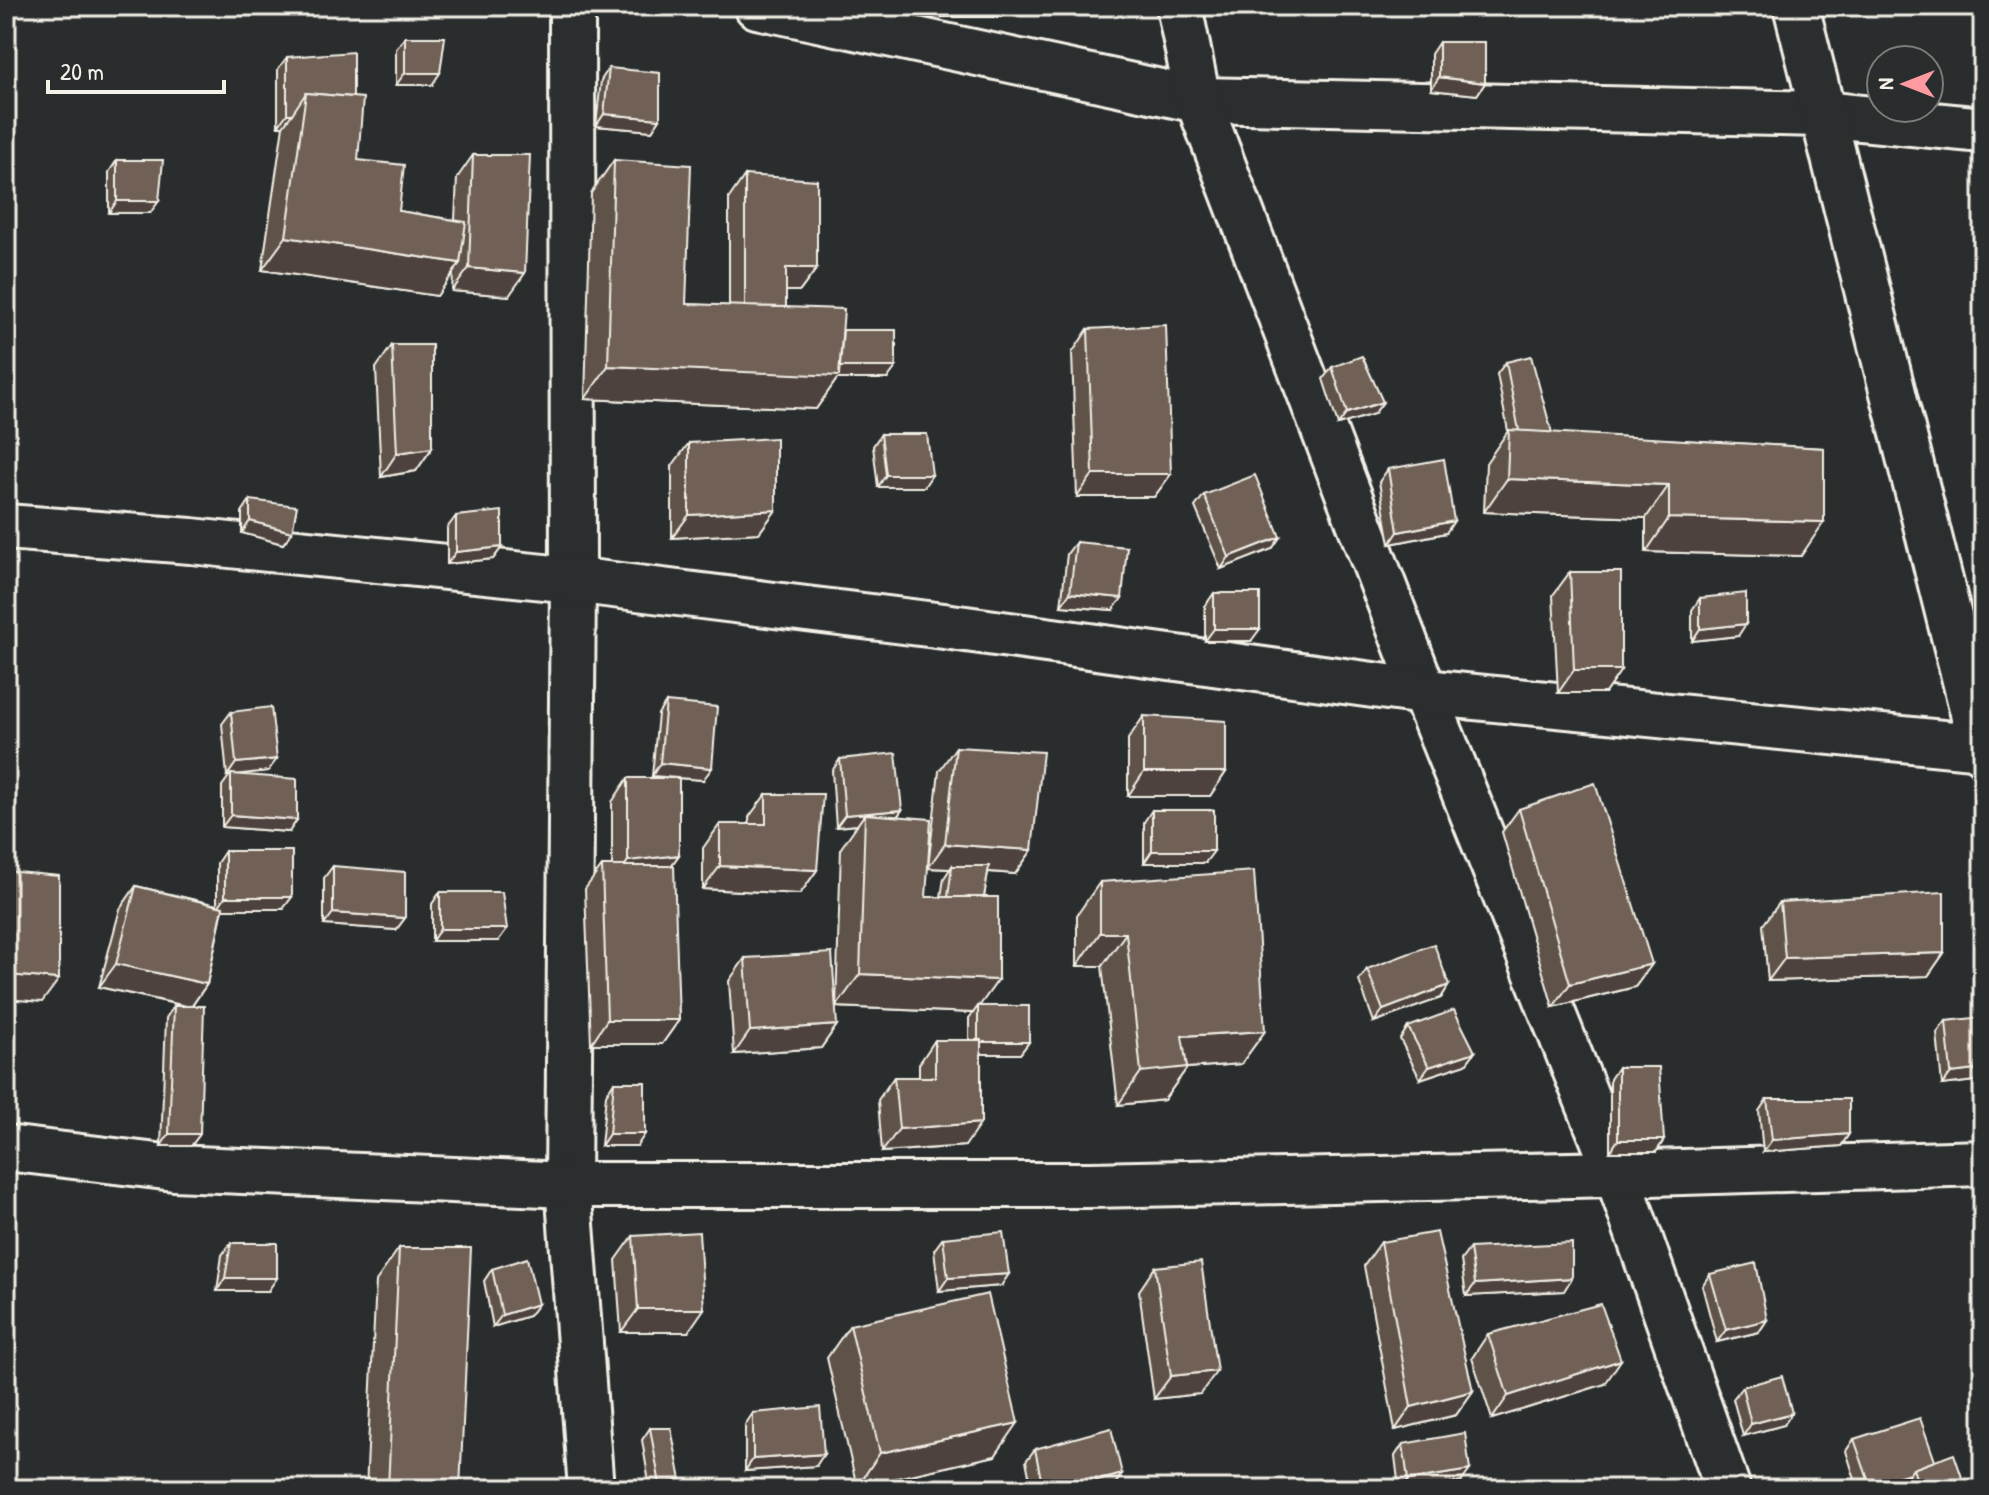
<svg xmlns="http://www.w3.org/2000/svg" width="1989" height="1495" viewBox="0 0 1989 1495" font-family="'Patrick Hand',sans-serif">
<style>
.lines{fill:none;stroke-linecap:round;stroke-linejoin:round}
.minor-casing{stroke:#f4f1e8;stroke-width:50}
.minor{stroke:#2a2d2e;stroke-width:44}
.wall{fill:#5f534a;stroke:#f4f1e8;stroke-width:2}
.shaded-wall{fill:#4e433c;stroke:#f4f1e8;stroke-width:2}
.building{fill:#6f6056;stroke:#f4f1e8;stroke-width:2}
</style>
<rect width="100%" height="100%" fill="#2a2d2e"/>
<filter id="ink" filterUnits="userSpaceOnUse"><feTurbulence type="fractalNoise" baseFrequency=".0125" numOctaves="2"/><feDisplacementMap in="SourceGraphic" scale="16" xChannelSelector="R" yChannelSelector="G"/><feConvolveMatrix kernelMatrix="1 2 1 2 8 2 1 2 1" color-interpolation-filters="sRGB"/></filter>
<g filter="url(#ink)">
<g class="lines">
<g class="minor-casing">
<g id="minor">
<path d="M572 6 573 580 568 1185 591 1489"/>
<path d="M757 6 1198 100 1821 114 1983 130"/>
<path d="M1179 6 1198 100 1424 692 1617 1174 1728 1489"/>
<path d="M1796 6 1983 752"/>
<path d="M6 527 191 541 573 580 944 626 1424 692 1983 747"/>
<path d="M6 1148 174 1168 568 1185H1090L1617 1174 1983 1163"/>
</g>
</g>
<use href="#minor" class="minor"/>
</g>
<g class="wall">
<path d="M924 6H1009L1001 17H924Z"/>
<path d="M405 37 432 85H396V49Z"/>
<path d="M1439 42 1485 83 1477 95 1431 90V54Z"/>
<path d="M287 57 353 97 358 160 399 211 455 220 457 178 473 155 509 296 452 291 453 273 437 296 262 270 283 126H278V69Z"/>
<path d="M609 68 660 119 652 131 596 126 601 80Z"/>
<path d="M117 160 150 213H109V172Z"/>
<path d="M614 160 686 304 729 306V198L745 175 817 268 800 291H786V307L843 330 887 379H837L816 409 585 399 591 193Z"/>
<path d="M1088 329 1171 474 1154 497H1077L1072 353Z"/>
<path d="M392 345 432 448 416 471 381 477 376 368Z"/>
<path d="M1506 362 1552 433 1824 448 1801 556 1646 552V518L1484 512 1486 463 1508 431 1497 374Z"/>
<path d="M1332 367 1383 402 1374 414 1338 425 1323 379Z"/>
<path d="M881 434 924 487H878L873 446Z"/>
<path d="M689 443 776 510 759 533 672 538V466Z"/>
<path d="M1388 469 1446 533 1390 544 1379 482Z"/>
<path d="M1204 495 1280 537 1272 549 1221 569 1195 507Z"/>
<path d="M250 500 292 532 283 544 242 533V512Z"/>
<path d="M456 516 502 547 493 559 447 564V528Z"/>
<path d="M1076 542 1113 610 1061 606 1067 554Z"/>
<path d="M1570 572 1621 670 1605 693H1558L1553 595Z"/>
<path d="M1214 593 1251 641H1205V606Z"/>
<path d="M1700 598 1738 636 1692 641V610Z"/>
<path d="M666 702 703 780 652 776 658 714Z"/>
<path d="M231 712 268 771 237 774 289 832 222 827V786L230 775 227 776 222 724Z"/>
<path d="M1144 716 1226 772 1210 796H1128V739Z"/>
<path d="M956 747 1032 850 1015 874 988 872 984 897 998 980 979 1006 1029 1042 1020 1054H981L965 1146 882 1152 878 1100 894 1077H919V1064L935 1040H969V1018L973 1013 836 1007 841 848 857 825 836 827 832 771 840 759 902 810 897 817 926 897H941L944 878 950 869 928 868 939 771Z"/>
<path d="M628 778 679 855 671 866 679 1020 662 1044H591L585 889 602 866H612V802Z"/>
<path d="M766 794 817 870 800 894 703 889V848L720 824H749V817Z"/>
<path d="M1519 809 1652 964 1635 987 1553 1007 1502 832Z"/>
<path d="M1152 810 1205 863H1144V822Z"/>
<path d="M225 851 283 909H223L207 984 192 1006 200 1134 191 1146H161L166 1018 174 1006H184L99 987 120 909 136 886 217 905V863Z"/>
<path d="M333 866 405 918 396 930 324 925V878Z"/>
<path d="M1100 882 1265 1031 1241 1064 1187 1068 1164 1100 1118 1105 1102 966H1077V915Z"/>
<path d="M440 892 498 941H432V904Z"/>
<path d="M1780 902 1944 953 1928 976 1768 981 1763 925Z"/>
<path d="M745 958 837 1025 821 1048 734 1054 729 981Z"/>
<path d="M1367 969 1449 985 1441 998 1374 1022 1359 981Z"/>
<path d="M1946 1021 1983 1080 1942 1085 1937 1033Z"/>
<path d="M1408 1027 1475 1052 1466 1064 1420 1079 1400 1039Z"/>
<path d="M1618 1067 1664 1140 1656 1152H1610V1079Z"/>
<path d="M614 1082 637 1146H601L606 1095Z"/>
<path d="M1767 1099 1849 1134 1841 1146 1763 1152 1759 1111Z"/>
<path d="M633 1236 688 1332H621L616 1260Z"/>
<path d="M943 1238 1001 1286 939 1291 934 1250Z"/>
<path d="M1381 1242 1473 1391 1456 1415 1395 1430 1364 1266Z"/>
<path d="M231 1243 268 1291H217L222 1255Z"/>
<path d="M399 1248 460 1489H366L376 1281Z"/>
<path d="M1470 1248 1564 1291 1466 1296 1461 1260Z"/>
<path d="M1155 1267 1200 1394 1154 1399 1139 1291Z"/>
<path d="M492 1269 538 1304 529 1316 493 1327 484 1281Z"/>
<path d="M1710 1274 1767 1320 1759 1332 1717 1342 1702 1286Z"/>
<path d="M850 1325 995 1456 857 1487 827 1358Z"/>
<path d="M1488 1334 1605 1384 1492 1419 1472 1358Z"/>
<path d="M1742 1387 1784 1425 1743 1436 1733 1399Z"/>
<path d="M753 1413 816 1466 745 1471V1425Z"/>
<path d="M650 1428 681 1480 675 1489H650L642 1440Z"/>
<path d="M1854 1439 1935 1461 1966 1489H1899L1902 1485 1888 1489H1858L1846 1451Z"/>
<path d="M1403 1444 1461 1482 1419 1489H1399L1395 1456Z"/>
<path d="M1035 1449 1113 1487 1104 1489H1032L1026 1461Z"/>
</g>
<g class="shaded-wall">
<path d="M932 6H1009L1001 17H924Z"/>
<path d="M405 73H440L432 85H396Z"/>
<path d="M1439 77 1485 83 1477 95 1431 90Z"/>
<path d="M287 114H292L283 126H278Z"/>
<path d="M604 114 660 119 652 131 596 126Z"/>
<path d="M117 201H159L150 213H109Z"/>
<path d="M286 237 460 263 437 296 262 270Z"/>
<path d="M469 268 525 273 509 296 452 291Z"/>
<path d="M786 268H817L800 291H770Z"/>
<path d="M608 366 840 367H896L887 379H837L816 409 585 399Z"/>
<path d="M1383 402 1374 414 1338 425 1347 413Z"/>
<path d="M432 448 416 471 381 477 397 453Z"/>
<path d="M1093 474H1171L1154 497H1077Z"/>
<path d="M886 475H932L924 487H878Z"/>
<path d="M1507 479 1669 485 1646 518 1484 512Z"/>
<path d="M776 510 759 533 672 538 689 515Z"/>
<path d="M1669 518 1824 522 1801 556 1646 552Z"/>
<path d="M250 521 292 532 283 544 242 533Z"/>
<path d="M1454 521 1446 533 1390 544 1398 532Z"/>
<path d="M1280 537 1272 549 1221 569 1229 557Z"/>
<path d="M502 547 493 559 447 564 456 552Z"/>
<path d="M1070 593 1122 598 1113 610 1061 606Z"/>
<path d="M1746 624 1738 636 1692 641 1700 629Z"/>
<path d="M1214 629H1260L1251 641H1205Z"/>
<path d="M1574 670H1621L1605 693H1558Z"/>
<path d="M277 759 268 771 227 776 236 763Z"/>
<path d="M660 763 712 768 703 780 652 776Z"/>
<path d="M1144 772H1226L1210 796H1128Z"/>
<path d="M902 810 893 822 865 814 857 825 836 827 845 815Z"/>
<path d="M231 815 297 820 289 832 222 827Z"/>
<path d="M945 844 1032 850 1015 874 952 869V866L950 869 928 868Z"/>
<path d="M1152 851H1214L1205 863H1144Z"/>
<path d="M679 855 662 878 612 884 628 861Z"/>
<path d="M720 866 817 870 800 894 703 889Z"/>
<path d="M225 897H292L283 909H217Z"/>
<path d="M333 913 405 918 396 930 324 925Z"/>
<path d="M440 929H507L498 941H432Z"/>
<path d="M1100 933H1126L1102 966H1077Z"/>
<path d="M1944 953 1928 976 1768 981 1785 958Z"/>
<path d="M116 964 207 984 191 1007 99 987Z"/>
<path d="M1652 964 1635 987 1553 1007 1570 984Z"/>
<path d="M860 974 998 980 978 1008V1006L973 1013 836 1007Z"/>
<path d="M6 975 59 979 42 1002 6 999Z"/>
<path d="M1449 985 1441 998 1374 1022 1383 1010Z"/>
<path d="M607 1020H679L662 1044H591Z"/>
<path d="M837 1025 821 1048 734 1054 750 1031Z"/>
<path d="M1265 1031 1241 1064 1187 1068 1164 1100 1118 1105 1141 1072 1182 1036Z"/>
<path d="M978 1042H1029L1020 1054H969Z"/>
<path d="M1475 1052 1466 1064 1420 1079 1429 1067Z"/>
<path d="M1983 1069V1080L1942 1085 1951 1073Z"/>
<path d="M981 1123 965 1146 882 1152 899 1129Z"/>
<path d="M169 1134H200L191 1146H161Z"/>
<path d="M609 1134H645L637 1146H601Z"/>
<path d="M1849 1134 1841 1146 1763 1152 1772 1140Z"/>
<path d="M1618 1140H1664L1656 1152H1610Z"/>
<path d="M1009 1274 1001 1286 939 1291 948 1278Z"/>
<path d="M225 1278H277L268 1291H217Z"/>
<path d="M1572 1278 1564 1291 1466 1296 1475 1284Z"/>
<path d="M538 1304 529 1316 493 1327 502 1315Z"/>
<path d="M638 1309H704L688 1332H621Z"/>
<path d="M1767 1320 1759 1332 1717 1342 1726 1330Z"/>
<path d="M1621 1360 1605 1384 1492 1419 1508 1396Z"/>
<path d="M1217 1371 1200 1394 1154 1399 1171 1376Z"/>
<path d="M1473 1391 1456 1415 1395 1430 1411 1407Z"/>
<path d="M1792 1413 1784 1425 1743 1436 1751 1424Z"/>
<path d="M1018 1423 995 1456 857 1487 880 1453Z"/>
<path d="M824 1454 816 1466 745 1471 753 1459Z"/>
<path d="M1470 1470 1461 1482 1419 1489H1402L1408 1480Z"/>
<path d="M1910 1473 1902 1485 1888 1489H1867L1870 1485Z"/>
<path d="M1122 1474 1113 1487 1104 1489H1069Z"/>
<path d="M681 1480 675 1489H657L660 1485Z"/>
</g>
<g class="building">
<path d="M405 37H445L440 73H405Z"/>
<path d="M1439 42H1485V83L1439 77Z"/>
<path d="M353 52V97L306 93 292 114H287V57Z"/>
<path d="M609 68 660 73V119L604 114Z"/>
<path d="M306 93 363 98 358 160 404 165 399 211 466 222 460 263 286 237Z"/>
<path d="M473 155H530L525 273 469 268Z"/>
<path d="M117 160H163L159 201H117Z"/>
<path d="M614 160 691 165 686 304 844 309 839 376 608 366Z"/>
<path d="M745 175 817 180V268H786V307L745 306Z"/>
<path d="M1166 325 1171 474H1093L1088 329Z"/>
<path d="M843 330H896V367H840Z"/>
<path d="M392 345H432V448L397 453Z"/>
<path d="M1362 356 1383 402 1347 413 1332 367Z"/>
<path d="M1531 356 1552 433 1519 431 1506 362Z"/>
<path d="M1509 430 1824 448V522L1669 518V485L1507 479Z"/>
<path d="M881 434H927L932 475H886Z"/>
<path d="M776 438V510L689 515V443Z"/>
<path d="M1444 459 1454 521 1398 532 1388 469Z"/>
<path d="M1255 475 1280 537 1229 557 1204 495Z"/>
<path d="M250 500 297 506 292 532 250 521Z"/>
<path d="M502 511V547L456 552V516Z"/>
<path d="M1076 542 1127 547 1122 598 1070 593Z"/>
<path d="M1570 572H1621V670H1574Z"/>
<rect x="1214" y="593" width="46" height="36"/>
<path d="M1746 593V624L1700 629V598Z"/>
<path d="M666 702 717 707 712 768 660 763Z"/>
<path d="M271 707 277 759 236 763 231 712Z"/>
<path d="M1144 716 1226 721V772H1144Z"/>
<path d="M956 747 1043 752 1032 850 945 844Z"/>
<path d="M896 753 902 810 845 815 840 759Z"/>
<path d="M231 774 297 779V820L231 815Z"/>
<path d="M628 778H679V855L628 861Z"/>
<path d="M1595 783 1652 964 1570 984 1519 809Z"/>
<path d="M766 794H823L817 870 720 866V824H766Z"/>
<rect x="1152" y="810" width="62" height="41"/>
<path d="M865 814 931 819 926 897H998V980L860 974Z"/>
<rect x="225" y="851" width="67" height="46"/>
<path d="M333 866 405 872V918L333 913Z"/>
<path d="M602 866H674L679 1020H607Z"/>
<path d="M952 866H989L984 897H948Z"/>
<path d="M6 871 59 876V979L6 975Z"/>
<path d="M1254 871 1265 1031 1182 1036 1187 1067 1141 1072 1126 933H1100V882Z"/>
<path d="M136 886 223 907 207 984 116 964Z"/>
<path d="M440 892H502L507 929H440Z"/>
<path d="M1944 892V953L1785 958 1780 902Z"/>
<path d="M1434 944 1449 985 1383 1010 1367 969Z"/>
<path d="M832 953 837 1025 750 1031 745 958Z"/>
<path d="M174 1006H204L200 1134H169Z"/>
<path d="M978 1006H1029V1042H981V1040H978Z"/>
<path d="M1454 1010 1475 1052 1429 1067 1408 1027Z"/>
<path d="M1983 1017V1069L1951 1073 1946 1021Z"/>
<path d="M935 1040H981V1123L899 1129 894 1077H935Z"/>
<path d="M1618 1067H1659L1664 1140H1618Z"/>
<path d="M614 1082H645V1134H609Z"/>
<path d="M1767 1099H1849V1134L1772 1140Z"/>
<path d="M699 1232 704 1309H638L633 1236Z"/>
<path d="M1003 1232 1009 1274 948 1278 943 1238Z"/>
<path d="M1437 1232 1473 1391 1411 1407 1381 1242Z"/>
<path d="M231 1243H277V1278H225Z"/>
<path d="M1572 1243V1278L1475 1284 1470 1248Z"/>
<path d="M399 1248H471L460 1489H388Z"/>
<path d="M527 1258 538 1304 502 1315 492 1269Z"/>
<path d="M1201 1262 1217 1371 1171 1376 1155 1267Z"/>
<path d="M1756 1263 1767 1320 1726 1330 1710 1274Z"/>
<path d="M988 1294 1018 1423 880 1453 850 1325Z"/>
<path d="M1601 1304 1621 1360 1508 1396 1488 1334Z"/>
<path d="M1782 1376 1792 1413 1751 1424 1742 1387Z"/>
<path d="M820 1407 824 1454 753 1459V1413Z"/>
<path d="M1920 1418 1935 1461 1913 1469 1910 1473 1870 1485 1854 1439Z"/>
<path d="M650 1428H671L681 1480 660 1485Z"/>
<path d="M1111 1428 1122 1474 1069 1489H1043L1035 1449Z"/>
<path d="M1465 1433 1470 1470 1408 1480 1403 1444Z"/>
<path d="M1954 1454 1966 1489H1920L1913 1469Z"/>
</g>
</g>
<rect width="1989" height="1495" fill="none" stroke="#2a2d2e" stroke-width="32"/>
<rect x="16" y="16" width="1957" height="1463" fill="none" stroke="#f4f1e8" stroke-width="3" filter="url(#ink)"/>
<g transform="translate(1905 84) rotate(270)"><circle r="38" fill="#2a2d2e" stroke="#7b7b78" stroke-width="2"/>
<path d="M0-6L14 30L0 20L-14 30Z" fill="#ff9aa2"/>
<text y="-12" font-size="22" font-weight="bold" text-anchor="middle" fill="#f4f1e8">N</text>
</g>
<path d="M48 80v12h176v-12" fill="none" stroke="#f4f1e8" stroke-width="4"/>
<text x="60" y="80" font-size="24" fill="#f4f1e8" stroke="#2a2d2e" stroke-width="6" paint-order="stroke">20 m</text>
</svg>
